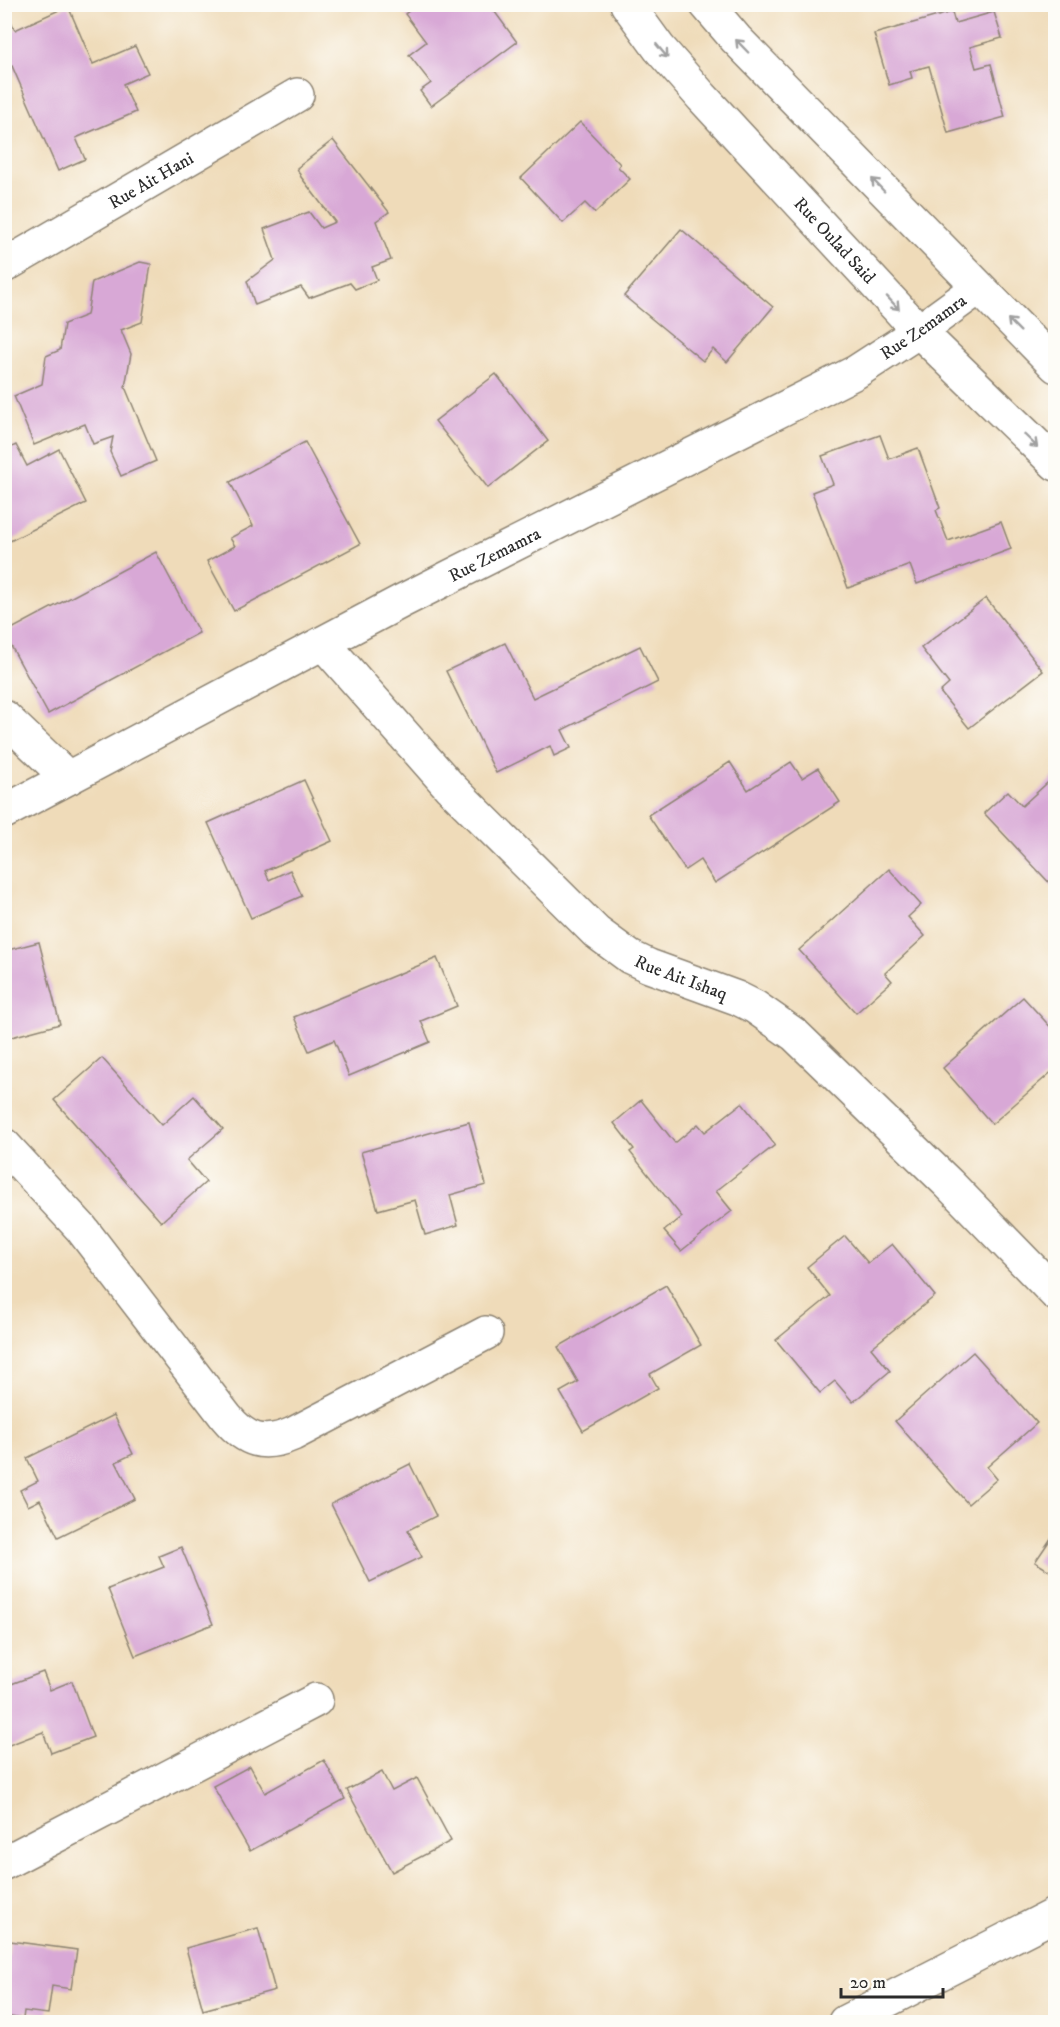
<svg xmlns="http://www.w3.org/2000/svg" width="1060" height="2027" viewBox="0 0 1060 2027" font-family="'IM FELL DW Pica',serif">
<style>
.building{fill:#d8a8d6}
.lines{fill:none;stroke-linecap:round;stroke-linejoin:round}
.minor-casing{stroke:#8d8372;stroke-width:36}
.tertiary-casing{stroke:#8d8372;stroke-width:36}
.minor{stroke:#fff;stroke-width:33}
.tertiary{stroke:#fff;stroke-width:33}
.oneway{stroke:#a0a0a0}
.labels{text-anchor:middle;stroke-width:4.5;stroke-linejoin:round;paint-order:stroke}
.street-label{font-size:18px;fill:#2b2b2b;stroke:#fdfcf7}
</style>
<rect width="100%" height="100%" fill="#fdfcf7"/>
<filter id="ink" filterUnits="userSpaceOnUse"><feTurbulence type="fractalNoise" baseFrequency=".0167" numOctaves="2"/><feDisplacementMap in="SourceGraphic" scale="12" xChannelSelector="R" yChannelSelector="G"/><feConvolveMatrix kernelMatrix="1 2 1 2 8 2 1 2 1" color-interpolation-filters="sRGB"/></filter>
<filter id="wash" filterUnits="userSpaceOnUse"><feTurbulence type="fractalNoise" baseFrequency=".008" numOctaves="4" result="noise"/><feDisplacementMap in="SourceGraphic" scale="24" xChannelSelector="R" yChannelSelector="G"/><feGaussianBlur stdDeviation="1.35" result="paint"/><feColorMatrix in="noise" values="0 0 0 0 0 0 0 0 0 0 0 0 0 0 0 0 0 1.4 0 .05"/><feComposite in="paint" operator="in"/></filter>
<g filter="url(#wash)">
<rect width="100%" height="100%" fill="#efdbb9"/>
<g id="blocks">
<g class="building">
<path d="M418 4H489L517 42 431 106 420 91 431 83 409 55 426 42 405 14Z"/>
<path d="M4 6 15 30 68 6 93 64 135 46 148 73 123 84 136 112 76 138 85 159 58 171 12 66 4 69Z"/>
<path d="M952 12 955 23 994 12 1002 38 970 47 976 68 991 64 1005 117 948 133 929 66 910 71 912 78 889 85 874 34Z"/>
<path d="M580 122 620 164 618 167 630 179 595 213 585 203 563 223 521 178Z"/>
<path d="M333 140 389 212 376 221 391 260 372 267 377 280 355 289 350 283 309 298 301 287 255 305 247 281 275 260 264 229 309 212 321 228 335 222 301 177 297 168Z"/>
<path d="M681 229 773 307 727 362 713 349 703 361 624 296Z"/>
<path d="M140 262 151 264 142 322 121 330 131 354 125 387 156 461 121 476 110 452 113 437 93 444 85 424 34 445 14 396 42 384 46 356 60 350 64 324 87 315 92 282Z"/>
<path d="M496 374 548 441 488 488 435 421Z"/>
<path d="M880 435 889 459 918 448 940 508 936 510 948 541 1001 522 1011 549 917 584 910 565 848 588 812 492 833 484 822 456Z"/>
<path d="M305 442 360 544 234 611 207 561 235 546 230 538 253 526 230 482Z"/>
<path d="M16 445 27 466 59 449 86 503 4 544V451Z"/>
<path d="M156 552 199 633 48 714 4 633Z"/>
<path d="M986 598 1043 671 969 728 940 692 949 684 921 648Z"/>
<path d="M505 643 533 698 640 646 658 682 562 730 571 748 554 756 550 746 496 773 446 671Z"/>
<path d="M730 762 748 790 791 762 802 778 818 768 840 802 715 883 700 860 685 870 648 815Z"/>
<path d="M1056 775V890L984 813 1008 791 1022 806Z"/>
<path d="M304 780 332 841 265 871 269 880 290 870 302 896 251 918 208 823Z"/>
<path d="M889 869 921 905 908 917 925 936 885 973 892 981 856 1013 799 950Z"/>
<path d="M39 942 60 1024 4 1039V951Z"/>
<path d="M437 958 457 1006 421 1021 430 1042 349 1076 334 1040 309 1051 294 1017Z"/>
<path d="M1023 997 1056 1033V1068L992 1124 943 1068Z"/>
<path d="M102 1058 162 1125 194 1096 223 1129 187 1160 206 1182 161 1222 54 1100Z"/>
<path d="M641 1100 675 1143 698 1124 705 1132 742 1103 775 1145 716 1191 732 1211 681 1251 664 1231 682 1217 630 1152 634 1149 614 1123Z"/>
<path d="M469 1122 486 1185 450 1195 458 1225 425 1235 415 1200 378 1210 361 1152Z"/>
<path d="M845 1236 868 1263 892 1244 935 1296 871 1348 890 1371 853 1402 835 1381 820 1393 776 1340 830 1296 807 1267Z"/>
<path d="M666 1285 701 1345 650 1374 658 1388 583 1431 560 1392 578 1382 558 1347Z"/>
<path d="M973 1352 1037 1423 987 1467 997 1479 968 1504 895 1421Z"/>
<path d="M114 1415 133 1454 116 1462 135 1499 58 1537 40 1500 28 1506 20 1490 38 1481 27 1458Z"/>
<path d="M410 1464 436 1516 408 1530 422 1557 370 1582 331 1504Z"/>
<path d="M1056 1531V1575L1035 1562Z"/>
<path d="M181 1547 213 1624 135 1656 108 1589 164 1567 159 1556Z"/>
<path d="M43 1672 50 1690 72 1681 93 1737 51 1753 43 1732 4 1747V1682L6 1686Z"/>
<path d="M324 1760 345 1799 250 1851 213 1786 250 1766 265 1793Z"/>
<path d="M382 1772 392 1791 417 1778 451 1841 392 1872 347 1790Z"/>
<path d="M258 1928 275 1990 203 2010 186 1948Z"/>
<path d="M10 1941 77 1950 71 1989 52 1986 48 2014 24 2011 23 2019 4 2016V1957L8 1958Z"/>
</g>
</g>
</g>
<g filter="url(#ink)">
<use href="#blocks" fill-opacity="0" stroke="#8d8372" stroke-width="1.5"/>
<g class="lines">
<g class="minor-casing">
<g id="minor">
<path id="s1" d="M4 266 297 95"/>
<path id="s2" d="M323 643 450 787 596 932 630 957 649 966 737 998 755 1007 795 1035 949 1184 1056 1294"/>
<path d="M4 717 68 778"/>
<path id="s3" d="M4 812 402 601 856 372 919 331 978 288"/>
<path d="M4 1145 81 1228 226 1417C246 1441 263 1447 293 1434L486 1333"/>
<path d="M4 1863 316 1700"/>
<path d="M845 2022 1056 1914"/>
</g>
</g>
<g class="tertiary-casing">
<g id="tertiary">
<path id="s4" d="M627 4 659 48 702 97 919 331 1056 464"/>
<path d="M706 4 736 39 1056 366"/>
</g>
</g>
<use href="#minor" class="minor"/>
<use href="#tertiary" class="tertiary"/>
</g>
<defs><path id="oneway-shaft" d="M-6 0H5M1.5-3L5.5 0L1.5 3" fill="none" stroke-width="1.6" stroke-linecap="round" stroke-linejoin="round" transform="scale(1.5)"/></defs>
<g class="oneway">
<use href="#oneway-shaft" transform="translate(742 46) rotate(-134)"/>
<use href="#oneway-shaft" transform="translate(662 51) rotate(50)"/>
<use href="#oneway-shaft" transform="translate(878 185) rotate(-134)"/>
<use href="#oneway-shaft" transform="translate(893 303) rotate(47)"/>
<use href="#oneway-shaft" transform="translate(1014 325) rotate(-135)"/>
<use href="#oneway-shaft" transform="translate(1031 441) rotate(44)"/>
</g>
</g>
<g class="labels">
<g class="street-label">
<text dy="6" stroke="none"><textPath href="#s1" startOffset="170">Rue Ait Hani</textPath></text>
<text dy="6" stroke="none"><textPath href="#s4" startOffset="315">Rue Oulad Said</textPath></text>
<text dy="6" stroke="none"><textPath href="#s3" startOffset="1040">Rue Zemamra</textPath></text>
<text dy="6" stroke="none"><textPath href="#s3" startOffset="554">Rue Zemamra</textPath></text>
<text dy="6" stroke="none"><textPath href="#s2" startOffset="495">Rue Ait Ishaq</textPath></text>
</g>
</g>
<rect width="1060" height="2027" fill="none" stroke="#fdfcf7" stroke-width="24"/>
<path d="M841 1988v9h102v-9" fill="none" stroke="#2b2b2b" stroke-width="3"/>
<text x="850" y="1988" font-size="18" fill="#2b2b2b" stroke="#fdfcf7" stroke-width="4.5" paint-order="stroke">20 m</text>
</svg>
